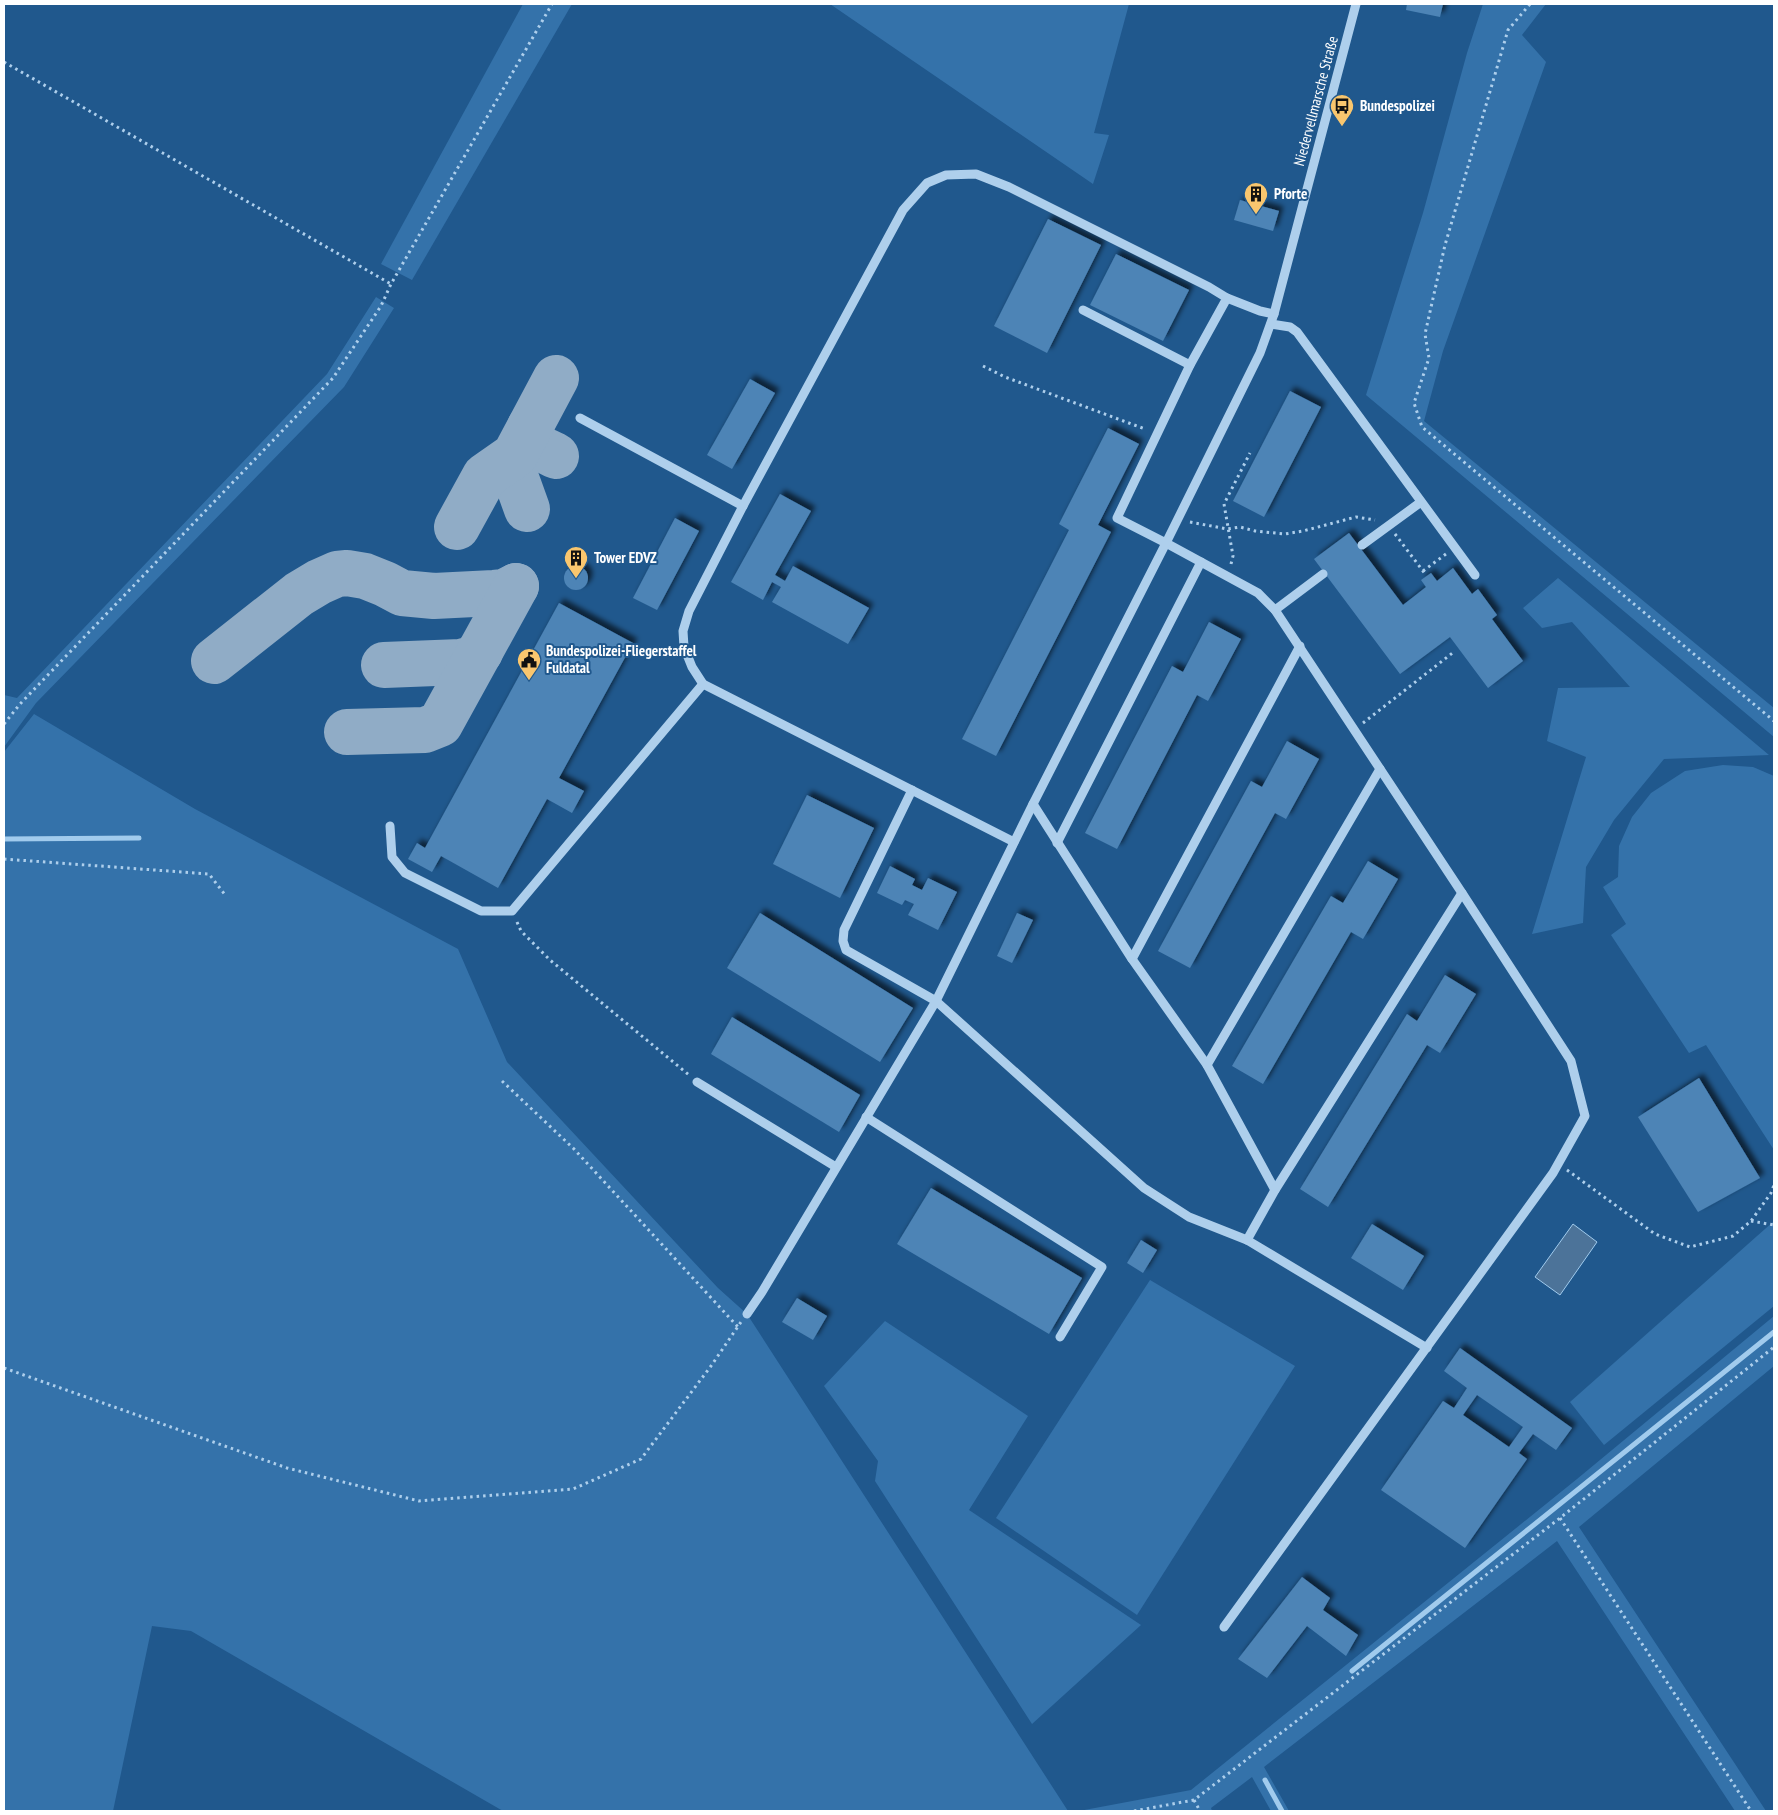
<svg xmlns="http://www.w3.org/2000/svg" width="1778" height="1815" viewBox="0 0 1778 1815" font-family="'PT Sans Narrow',sans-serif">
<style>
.green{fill:#3472aa}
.water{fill:#4c7399;stroke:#a1cbed}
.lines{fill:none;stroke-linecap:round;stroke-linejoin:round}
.stream{stroke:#a1cbed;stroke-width:5}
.taxiway{stroke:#90acc6;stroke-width:46}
.building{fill:#4d84b6;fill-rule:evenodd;filter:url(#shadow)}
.path{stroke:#aecfec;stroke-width:3;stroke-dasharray:2.5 4;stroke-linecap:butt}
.minor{stroke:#aecfec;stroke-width:9}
.labels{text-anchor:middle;stroke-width:4;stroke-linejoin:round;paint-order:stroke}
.street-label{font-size:15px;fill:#fff;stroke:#20588d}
.poi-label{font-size:15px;font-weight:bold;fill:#fff;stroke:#20588d;text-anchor:start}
</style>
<defs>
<filter id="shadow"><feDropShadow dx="4.5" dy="-4.5" stdDeviation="2.5" flood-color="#0009"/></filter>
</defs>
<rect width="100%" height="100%" fill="#20588d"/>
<g class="green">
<path d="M523 4H572L412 280 381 264Z"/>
<path d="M830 4H1129L1094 133 1109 135 1093 184Z"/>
<path d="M1483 4H1546L1522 35 1546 62 1443 351 1424 421 1774 708V737L1366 395 1423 213 1467 53Z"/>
<path d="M376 297 394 308 344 387 36 703 4 747V695L17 698 327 374Z"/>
<path d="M1558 578 1769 755 1664 759 1614 820 1586 867 1583 923 1532 934 1586 757 1547 741 1558 688 1630 687 1572 622 1542 628 1523 608Z"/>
<path d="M34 714 195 809 458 949 507 1062 718 1288 747 1314 1068 1811H503L191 1631 152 1626 113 1811H4V752Z"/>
<path d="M1723 765 1753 767 1774 776V1150L1706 1045 1689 1053 1611 935 1626 924 1603 887 1618 877 1619 846 1632 817 1651 793 1685 771Z"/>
<path d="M1774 1221V1306L1604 1445 1570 1402Z"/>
<path d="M1150 1280 1295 1366 1137 1615 996 1518Z"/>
<path d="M1774 1316V1366L1579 1527 1766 1811H1735L1557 1541 1264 1767 1289 1811H1271L1252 1777 1211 1808 1212 1811H1079L1191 1790 1577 1479Z"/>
<path d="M885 1321 1028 1416 969 1510 1141 1625 1032 1724 875 1481 878 1461 824 1386Z"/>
</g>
<path class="water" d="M1573 1224 1597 1242 1560 1295 1535 1277Z"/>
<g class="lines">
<g class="stream">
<path d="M4 839 139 838"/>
<path d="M1352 1671 1774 1332"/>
<path d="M1265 1780 1282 1811"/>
</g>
<g class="taxiway">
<path d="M530 427C529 445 542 449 556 456"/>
<path d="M515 455 511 464 513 470 527 509"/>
<path d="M457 527 485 476 515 455 556 378"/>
<path d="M214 661 299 594 319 582 337 574 347 573 365 576 385 584 402 593 434 596 494 593 504 592 516 586"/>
<path d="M384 665 461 662 472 659 480 652"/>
<path d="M347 732 425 730 440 724 516 586"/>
</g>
</g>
<g class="building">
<path d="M1407 4H1443L1440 17 1406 10Z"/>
<path d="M1240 200 1279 211 1273 231 1234 220Z"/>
<path d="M1048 219 1101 245 1047 353 994 326Z"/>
<path d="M1116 254 1189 290 1163 341 1090 305Z"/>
<path d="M750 379 775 393 732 469 707 455Z"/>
<path d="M1290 391 1321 407 1264 517 1233 501Z"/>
<path d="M1108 428 1139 444 1098 525 1111 532 996 756 962 739 1069 530 1059 524Z"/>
<path d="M780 494 811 511 775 575 785 581 793 566 869 608 848 644 772 602 781 587 772 582 763 600 731 582Z"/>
<path d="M675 518 699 531 657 610 633 598Z"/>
<path d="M1349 533 1403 605 1426 587 1421 580 1431 573 1437 581 1453 568 1472 594 1478 589 1497 615 1492 619 1523 661 1488 688 1450 637 1400 674 1314 559Z"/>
<circle cx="576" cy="578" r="12"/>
<path d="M559 603 633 643 559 778 584 791 572 813 547 799 498 888 441 856 432 872 408 859 417 843 425 848Z"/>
<path d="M1209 622 1241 639 1208 701 1197 695 1117 849 1085 833 1172 666 1183 672Z"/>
<path d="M1287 741 1319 759 1286 819 1275 813 1190 968 1158 951 1251 781 1262 787Z"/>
<path d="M807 795 874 828 840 898 773 864Z"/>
<path d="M1368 861 1398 879 1363 939 1351 932 1263 1084 1232 1066 1331 896 1343 903Z"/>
<path d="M890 866 915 879 912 885 922 890 928 878 957 892 938 930 908 915 914 904 905 900 902 905 877 893Z"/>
<path d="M760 913 913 1008 880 1062 727 968Z"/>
<path d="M1017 913 1033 920 1012 963 997 956Z"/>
<path d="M1445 975 1476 994 1440 1053 1427 1045 1328 1207 1300 1189 1407 1014 1417 1021Z"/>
<path d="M732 1017 860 1095 839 1132 711 1054Z"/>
<path d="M1699 1078 1760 1178 1698 1212 1638 1117Z"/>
<path d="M931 1188 1082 1278 1049 1334 897 1244Z"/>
<path d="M1372 1224 1424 1256 1403 1290 1351 1258Z"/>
<path d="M1141 1240 1157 1250 1143 1273 1127 1263Z"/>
<path d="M797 1298 827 1316 813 1340 782 1322Z"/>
<path d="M1460 1348 1572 1428 1556 1450 1533 1434 1519 1453 1527 1459 1465 1548 1381 1490 1443 1401 1454 1408 1467 1388 1444 1371ZM1477 1395 1523 1427 1509 1447 1463 1415Z"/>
<path d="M1302 1577 1330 1598 1323 1610 1358 1635 1346 1656 1307 1626 1267 1678 1238 1659Z"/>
</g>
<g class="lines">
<g class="path">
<path d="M1530 4 1508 30 1445 245 1425 334 1429 358 1414 403 1422 427 1774 721"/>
<path d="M4 62 391 284"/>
<path d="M983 366 1005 377 1145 429"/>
<path d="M1190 522 1227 529 1240 527 1255 531 1285 534 1303 531 1356 517 1375 520"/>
<path d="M1395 534 1426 575"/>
<path d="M1231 564 1233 556 1224 504 1250 453"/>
<path d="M1423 571 1446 554"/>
<path d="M1363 723 1455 651"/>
<path d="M4 724 20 704 333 378 381 306 391 284 552 4"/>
<path d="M4 859 209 874 226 896"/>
<path d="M517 922 521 931 550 960 689 1075"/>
<path d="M502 1081 574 1149 738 1327"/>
<path d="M1567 1170 1655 1234 1690 1247 1733 1236 1751 1221 1771 1193 1774 1185"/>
<path d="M1751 1221 1774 1225"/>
<path d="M4 1368 287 1468 419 1501 573 1489 641 1459 711 1366 741 1322"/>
<path d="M1560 1518 1751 1811"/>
<path d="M1194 1800 1200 1811"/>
<path d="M1134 1811 1194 1800 1560 1518 1774 1347"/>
</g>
<g class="minor">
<path d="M1227 298 1260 311 1274 314"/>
<path d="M1083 310 1190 365"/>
<path d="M1271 324 1290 327 1297 332 1475 575"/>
<path d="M580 418 743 506"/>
<path d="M1362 545 1421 502"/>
<path d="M1275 610 1323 574"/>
<path d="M912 790 844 930 843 941 846 950 936 1001 1144 1188 1189 1217 1247 1240 1427 1348"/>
<path d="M1033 804 1132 959 1207 1065 1275 1190"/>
<path d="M390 826 392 857 405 873 481 911H512L703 684"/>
<path d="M1014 842 703 684 692 667 684 647 683 631 689 611 743 506 903 210 927 183 946 175 976 174 1009 187 1209 287 1227 298 1190 365 1117 518 1166 543 1258 593 1275 610 1462 893 1571 1061 1585 1116 1553 1173 1224 1627"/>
<path d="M1057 843 1201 562"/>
<path d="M1132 959 1300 646"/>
<path d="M1207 1065 1380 769"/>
<path d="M697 1082 836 1167"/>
<path d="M866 1117 1102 1267 1060 1337"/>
<path d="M1247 1240 1275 1190 1462 893"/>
<path d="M747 1314 762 1292 936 1001 1033 804 1166 543 1260 353 1274 314 1356 4"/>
</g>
</g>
<defs>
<g id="bus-pin" transform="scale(1.25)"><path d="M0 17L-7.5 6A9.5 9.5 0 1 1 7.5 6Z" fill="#f9c66e" stroke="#20588d"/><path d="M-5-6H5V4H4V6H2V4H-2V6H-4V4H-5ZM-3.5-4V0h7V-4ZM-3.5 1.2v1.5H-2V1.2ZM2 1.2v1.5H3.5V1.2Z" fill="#111"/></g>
<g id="building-pin" transform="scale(1.25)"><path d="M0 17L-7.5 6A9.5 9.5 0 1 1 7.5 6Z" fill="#f9c66e" stroke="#20588d"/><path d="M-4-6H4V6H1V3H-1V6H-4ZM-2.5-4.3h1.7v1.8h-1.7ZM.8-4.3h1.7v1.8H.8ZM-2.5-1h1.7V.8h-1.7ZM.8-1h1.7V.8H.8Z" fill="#111"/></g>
<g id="civic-pin" transform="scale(1.25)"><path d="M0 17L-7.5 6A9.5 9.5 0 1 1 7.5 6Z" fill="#f9c66e" stroke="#20588d"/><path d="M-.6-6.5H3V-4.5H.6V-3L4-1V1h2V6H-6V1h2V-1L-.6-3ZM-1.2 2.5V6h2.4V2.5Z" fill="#111"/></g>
</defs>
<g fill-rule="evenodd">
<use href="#bus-pin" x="1342" y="106"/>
<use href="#building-pin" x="1256" y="194"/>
<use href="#building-pin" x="576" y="558"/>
<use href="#civic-pin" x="529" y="660"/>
</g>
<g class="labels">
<g class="street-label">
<text transform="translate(1316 101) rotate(-75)" y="5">Niedervellmarsche Straße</text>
</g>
<g class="poi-label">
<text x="1360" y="111">Bundespolizei</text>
<text x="1274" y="199">Pforte</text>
<text x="594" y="563">Tower EDVZ</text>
<text x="546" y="656">Bundespolizei-Fliegerstaffel<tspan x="546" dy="17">Fuldatal</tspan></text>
</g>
</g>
<rect width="1778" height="1815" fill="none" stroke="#ffffff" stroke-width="10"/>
</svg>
